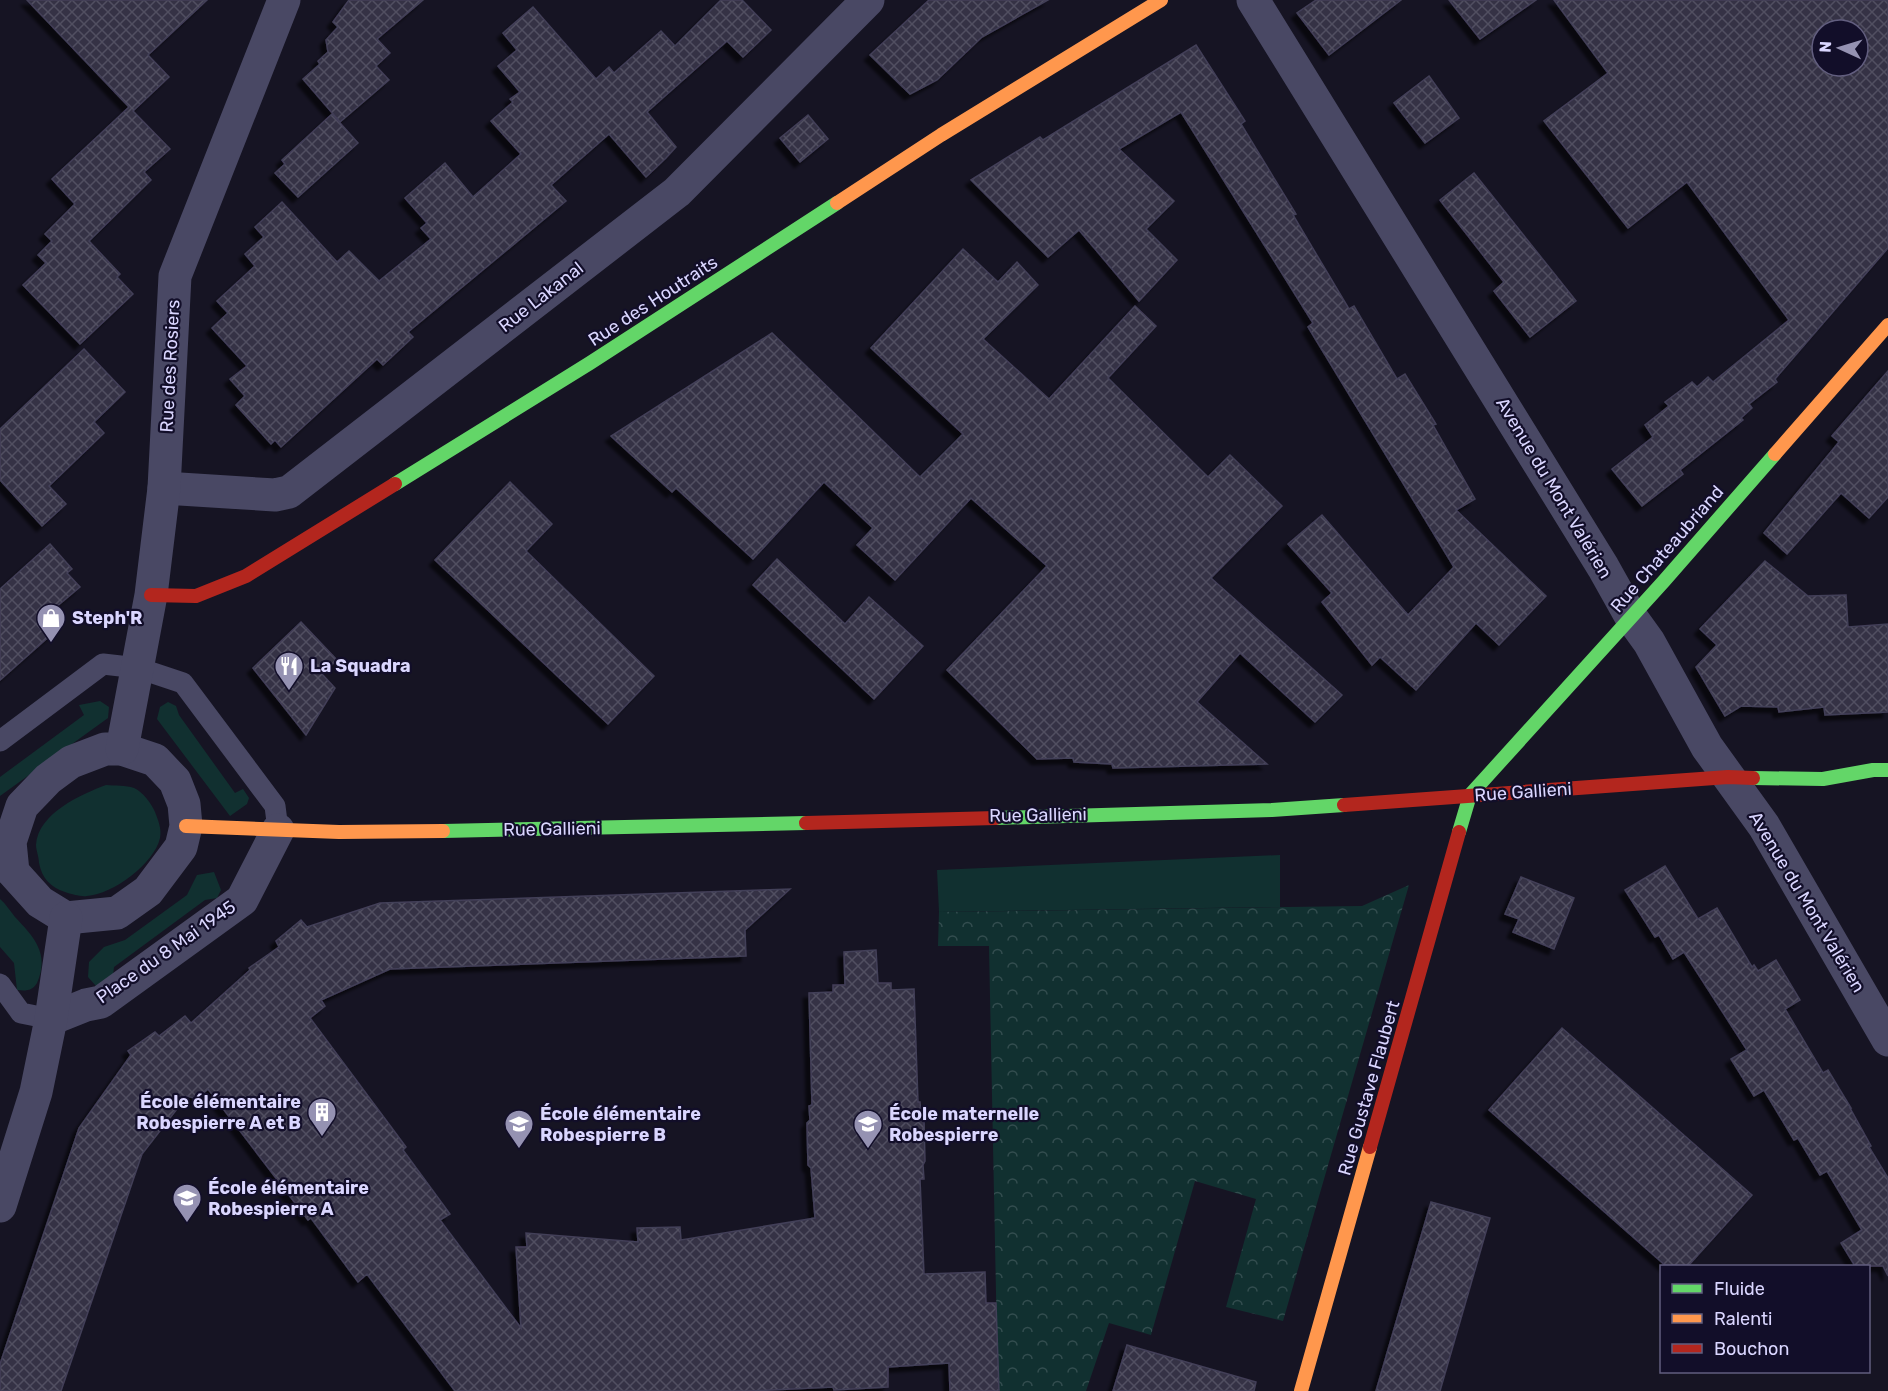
<svg xmlns="http://www.w3.org/2000/svg" width="1888" height="1391" viewBox="0 0 1888 1391" font-family="Rubik,sans-serif">
<style>
.grass{fill:#113030}
.forest{fill:url(#forest-crowns)}
.building{fill:url(#building-cross-hatch);stroke:#433f58;stroke-width:1.5;fill-rule:evenodd;filter:url(#shadow)}
.lines{fill:none;stroke-linecap:round;stroke-linejoin:round}
.lane{stroke:#494864;stroke-width:21}
.street{stroke:#494864;stroke-width:33}
.fast{stroke:#63d668;stroke-width:14}
.slow{stroke:#ff974d;stroke-width:14}
.jam{stroke:#b3261e;stroke-width:14}
.labels{text-anchor:middle;stroke-width:4.5;stroke-linejoin:round;paint-order:stroke}
.street-label{font-size:18px;fill:#dad6ff;stroke:#120e29}
.poi-label{font-size:18px;font-weight:bold;fill:#dad6ff;stroke:#120e29;text-anchor:start}
</style>
<defs>
<pattern id="forest-crowns" width="20" height="18" patternUnits="userSpaceOnUse" patternTransform="scale(1.5)"><rect width="20" height="18" fill="#113030"/><path d="M2 6a3 3 0 1 1 6 0M12 15a3 3 0 1 1 6 0" fill="none" stroke="#334d4f"/></pattern>
<pattern id="building-cross-hatch" width="8" height="8" patternUnits="userSpaceOnUse" patternTransform="scale(1.5)"><rect width="8" height="8" fill="#343245"/><path d="M0 0l8 8M0 8l8-8" fill="none" stroke="#514f61"/></pattern>
<filter id="shadow"><feDropShadow dx="-5.5" dy="5.5" stdDeviation="1.5" flood-color="#0009"/></filter>
</defs>
<rect width="100%" height="100%" fill="#161423"/>
<g class="grass">
<path d="M100 701 109 707 108 718 0 796V777L84 715 79 705Z"/>
<path d="M168 702 176 706 179 715 235 793 243 789 249 798 247 804 230 816 157 719 160 707Z"/>
<path d="M106 785C115 786 126 785 134 788 143 792 151 803 155 812 158 820 162 829 160 838 154 864 113 894 87 896 81 897 71 894 65 892 50 887 42 878 39 863 39 857 36 850 36 845 38 813 82 794 106 785Z"/>
<path d="M1280 855V907L939 912 937 870Z"/>
<path d="M214 872 221 890 217 898 205 900 114 967 112 984 96 986 88 977 89 962 104 947 125 940 187 895 197 875Z"/>
<path d="M0 899C6 904 10 911 15 917 34 937 50 954 37 983 32 991 26 991 17 990L14 963 0 947Z"/>
</g>
<path class="forest" d="M1409 885 1283 1321 1226 1307 1256 1199 1195 1181 1151 1335 1109 1323 1086 1391H998L989 946H938L939 912 1362 906Z"/>
<g class="building">
<path d="M27 0H207L148 55 169 77 133 111 170 149 144 172 151 180 89 241 120 274 117 277 133 294 80 344 23 285 46 263 38 255 52 241 45 234 75 204 52 179 129 107Z"/>
<path d="M349 0H423L377 39 390 53 376 66 389 80 340 122 303 79 320 64 318 61 328 52 326 40 338 27 333 22Z"/>
<path d="M721 0H742L771 30 743 57 727 41 647 112 676 147 666 158 646 177 609 134 551 185 566 201 408 332 413 337 383 365 377 359 281 447 275 440 271 444 236 405 245 396 230 379 247 366 212 328 228 313 217 301 255 266 245 254 264 237 255 227 282 202 337 262 349 251 379 281 431 239 421 228 427 223 405 198 445 163 473 197 521 154 491 121 513 102 510 99 520 92 498 66 517 50 503 33 533 7 596 79 609 67 614 73 661 31 675 46Z"/>
<path d="M929 0H1048L982 37 937 80 910 94 870 55Z"/>
<path d="M1316 0H1401L1329 55 1297 13Z"/>
<path d="M1449 0H1536L1480 39Z"/>
<path d="M1554 0H1888V248L1775 379 1777 382 1749 404 1752 408 1741 418 1743 420 1680 470 1683 474 1642 506 1612 469 1653 437 1645 425 1669 406 1665 402 1692 382 1697 387 1708 377 1713 382 1789 320 1687 182 1628 228 1544 121 1608 73ZM1822 30H1858V66H1822Z"/>
<path d="M1196 45 1245 121 1241 124 1296 214 1293 215 1349 309 1354 306 1397 379 1405 374 1436 424 1433 425 1475 499 1456 510 1546 596 1499 645 1476 623 1416 690 1380 657 1372 665 1322 602 1332 593 1288 544 1322 515 1408 615 1454 567 1308 327 1313 323 1181 112 1119 149 1174 201 1146 229 1177 260 1139 301 1079 230 1048 257 971 180 1040 137 1043 140Z"/>
<path d="M1429 76 1459 118 1425 143 1394 103Z"/>
<path d="M332 114 358 143 298 197 275 173 285 164 282 160Z"/>
<path d="M808 115 828 139 800 162 780 138Z"/>
<path d="M1474 173 1576 301 1530 337 1494 291 1504 282 1440 200Z"/>
<path d="M963 249 998 282 1017 262 1038 285 983 339 1049 399 1135 306 1156 326 1108 378 1208 477 1230 455 1282 506 1211 578 1342 695 1315 722 1240 653 1197 702 1267 764 1113 768 1112 764 1074 762 1073 758 1037 759 947 670 1047 566 971 498 895 580 857 545 873 528 824 482 753 559 676 488 672 492 611 436 772 333 920 477 963 434 871 348Z"/>
<path d="M84 349 125 392 94 422 104 433 49 486 66 504 42 526 0 480V429Z"/>
<path d="M1888 371V497L1869 518 1841 493 1787 554 1764 533 1839 442 1832 436Z"/>
<path d="M510 482 552 524 526 551 654 676 608 724 435 560Z"/>
<path d="M50 544 72 569 67 573 80 587 49 613 61 626 0 680V589Z"/>
<path d="M777 559 845 624 869 597 923 646 874 699 753 585Z"/>
<path d="M1765 561 1808 596 1846 595 1848 627 1888 624V712L1825 715 1824 707 1779 712 1778 707 1741 706 1725 716 1696 667 1717 645 1700 629Z"/>
<path d="M301 622 337 660 322 674 335 688 306 735 253 668Z"/>
<path d="M1665 866 1698 919 1717 908 1752 967 1754 965 1758 971 1776 960 1800 1000 1785 1009 1823 1073 1828 1070 1851 1108H1850L1871 1146 1869 1147 1888 1178V1276L1883 1266H1855L1841 1243 1862 1230 1827 1171 1820 1175 1798 1138 1794 1140 1764 1090 1754 1096 1731 1059 1747 1050 1684 952 1673 959 1659 935 1655 937 1625 890Z"/>
<path d="M1521 877 1574 898 1554 949 1513 932 1519 919 1505 914Z"/>
<path d="M790 889 745 930 746 956 390 969 321 1000 325 1006 310 1018 406 1147 403 1150 450 1214 440 1220 521 1328 516 1247H527L526 1233 638 1242 637 1228 680 1227 681 1240 815 1218 811 1168 808 1165 807 1123 810 1120 809 1106 812 1105 809 993 833 992V985H845L844 952 876 950 878 983H891V990L914 989 918 1102H920L921 1116 924 1120 925 1161 923 1165 924 1179H920L924 1274 985 1272 986 1303H996L999 1391H950L949 1363 888 1367V1387L834 1390 833 1387 751 1391H455L367 1274 358 1282 311 1218 308 1220 208 1089 197 1099 187 1096 142 1154 61 1391H0V1364L79 1128 131 1055 128 1051 155 1032 159 1036 185 1016 191 1023 250 970 249 968 279 947 276 941 301 920 307 927 380 903Z"/>
<path d="M1562 1028 1752 1195 1688 1266H1666L1489 1110Z"/>
<path d="M1431 1202 1490 1218 1440 1391H1376Z"/>
<path d="M1127 1345 1256 1382 1254 1391H1113Z"/>
</g>
<g class="lines">
<g class="lane">
<path d="M0 741 103 664 138 668 183 683 275 806 278 830"/>
<path d="M0 984 21 1013 51 1019"/>
</g>
<g class="street">
<path d="M1253 0 1603 567 1631 617 1649 642 1707 747 1764 826 1888 1040"/>
<path d="M164 488 275 495 289 492 677 192 868 0"/>
<path d="M105 749H122L155 760 175 781 184 804 186 826 181 847 148 891 117 913 66 918 40 902 13 872 10 842 22 806 48 779 71 762Z"/>
<path d="M122 749 151 595 164 488 175 276 284 0"/>
<path d="M51 1019 86 1005 101 1002 242 900 278 830"/>
<path d="M0 1206 36 1092 51 1019 66 918"/>
</g>
<g class="fast">
<path d="M395 484 590 363 837 203"/>
<path d="M1753 778 1823 779 1873 770H1888"/>
<path d="M996 818 1272 810 1344 805"/>
<path d="M443 831 806 823"/>
<path d="M1459 832 1470 795 1664 581 1775 454"/>
</g>
<g class="slow">
<path d="M837 203 941 135 1161 0"/>
<path d="M1775 454 1888 325"/>
<path d="M186 826 339 832 443 831"/>
<path d="M1301 1391 1370 1147"/>
</g>
<g class="jam">
<path d="M151 595 196 596 246 576 395 484"/>
<path d="M1344 805 1728 777 1753 778"/>
<path d="M806 823 996 818"/>
<path d="M1370 1147 1459 832"/>
</g>
</g>
<defs>
<g id="shop-pin" transform="scale(1.5)"><path d="M0 17L-7.5 6A9.5 9.5 0 1 1 7.5 6Z" fill="#9592b2" stroke="#120e29"/><path d="M-5-2.5h2.3a2.7 3.5 0 0 1 5.4 0H5L5.5 6h-11ZM-1.5-2.5h3a1.5 2.3 0 0 0-3 0Z" fill="#fff"/></g>
<g id="restaurant-pin" transform="scale(1.5)"><path d="M0 17L-7.5 6A9.5 9.5 0 1 1 7.5 6Z" fill="#9592b2" stroke="#120e29"/><path d="M-5-6h1v4h1v-4h1v4h1v-4h1v5L-1.5 .5V6h-2V.5L-5-1ZM5-6V6H3V1.5H1.5Q1.5-4 5-6Z" fill="#fff"/></g>
<g id="building-pin" transform="scale(1.5)"><path d="M0 17L-7.5 6A9.5 9.5 0 1 1 7.5 6Z" fill="#9592b2" stroke="#120e29"/><path d="M-4-6H4V6H1V3H-1V6H-4ZM-2.5-4.3h1.7v1.8h-1.7ZM.8-4.3h1.7v1.8H.8ZM-2.5-1h1.7V.8h-1.7ZM.8-1h1.7V.8H.8Z" fill="#fff"/></g>
<g id="school-pin" transform="scale(1.5)"><path d="M0 17L-7.5 6A9.5 9.5 0 1 1 7.5 6Z" fill="#9592b2" stroke="#120e29"/><path d="M0-5L7-2L0 1L-7-2ZM-4 1L0 2.5L4 1V4Q0 6-4 4Z" fill="#fff"/></g>
</defs>
<g fill-rule="evenodd">
<use href="#shop-pin" x="51" y="618"/>
<use href="#restaurant-pin" x="289" y="666"/>
<use href="#building-pin" x="322" y="1112"/>
<use href="#school-pin" x="519" y="1124"/>
<use href="#school-pin" x="868" y="1124"/>
<use href="#school-pin" x="187" y="1198"/>
</g>
<g class="labels">
<g class="street-label">
<text transform="translate(541 297) rotate(-38)" y="6">Rue Lakanal</text>
<text transform="translate(653 301) rotate(-33)" y="6">Rue des Houtraits</text>
<text transform="translate(170 366) rotate(-87)" y="6">Rue des Rosiers</text>
<text transform="translate(1554 488) rotate(59)" y="6">Avenue du Mont Valérien</text>
<text transform="translate(1667 549) rotate(-49)" y="6">Rue Chateaubriand</text>
<text transform="translate(1523 792) rotate(-4)" y="6">Rue Gallieni</text>
<text transform="translate(1038 815) rotate(-1)" y="6">Rue Gallieni</text>
<text transform="translate(552 829) rotate(-1)" y="6">Rue Gallieni</text>
<text transform="translate(1807 902) rotate(59)" y="6">Avenue du Mont Valérien</text>
<text transform="translate(166 952) rotate(-35)" y="6">Place du 8 Mai 1945</text>
<text transform="translate(1369 1088) rotate(-74)" y="6">Rue Gustave Flaubert</text>
</g>
<g class="poi-label">
<text x="72" y="624">Steph'R</text>
<text x="310" y="672">La Squadra</text>
<text x="301" y="1108" text-anchor="end">École élémentaire<tspan x="301" dy="21">Robespierre A et B</tspan></text>
<text x="540" y="1120">École élémentaire<tspan x="540" dy="21">Robespierre B</tspan></text>
<text x="889" y="1120">École maternelle<tspan x="889" dy="21">Robespierre</tspan></text>
<text x="208" y="1194">École élémentaire<tspan x="208" dy="21">Robespierre A</tspan></text>
</g>
</g>
<rect x="1660" y="1265" width="210" height="108" fill="#120e29" stroke="#625e7f" stroke-width="1.5"/>
<rect x="1672" y="1284" width="30" height="9" fill="#63d668" stroke="#625e7f" stroke-width="1.5"/>
<text x="1714" y="1295" font-size="18" fill="#dad6ff">Fluide</text>
<rect x="1672" y="1314" width="30" height="9" fill="#ff974d" stroke="#625e7f" stroke-width="1.5"/>
<text x="1714" y="1325" font-size="18" fill="#dad6ff">Ralenti</text>
<rect x="1672" y="1344" width="30" height="9" fill="#b3261e" stroke="#625e7f" stroke-width="1.5"/>
<text x="1714" y="1355" font-size="18" fill="#dad6ff">Bouchon</text>
<g transform="translate(1840 48) rotate(274)"><circle r="28" fill="#120e29" stroke="#625e7f" stroke-width="1.5"/>
<path d="M0-4.5L10 22L0 15L-10 22Z" fill="#9592b2"/>
<text y="-9" font-size="16" font-weight="bold" text-anchor="middle" fill="#dad6ff">N</text>
</g>
</svg>
